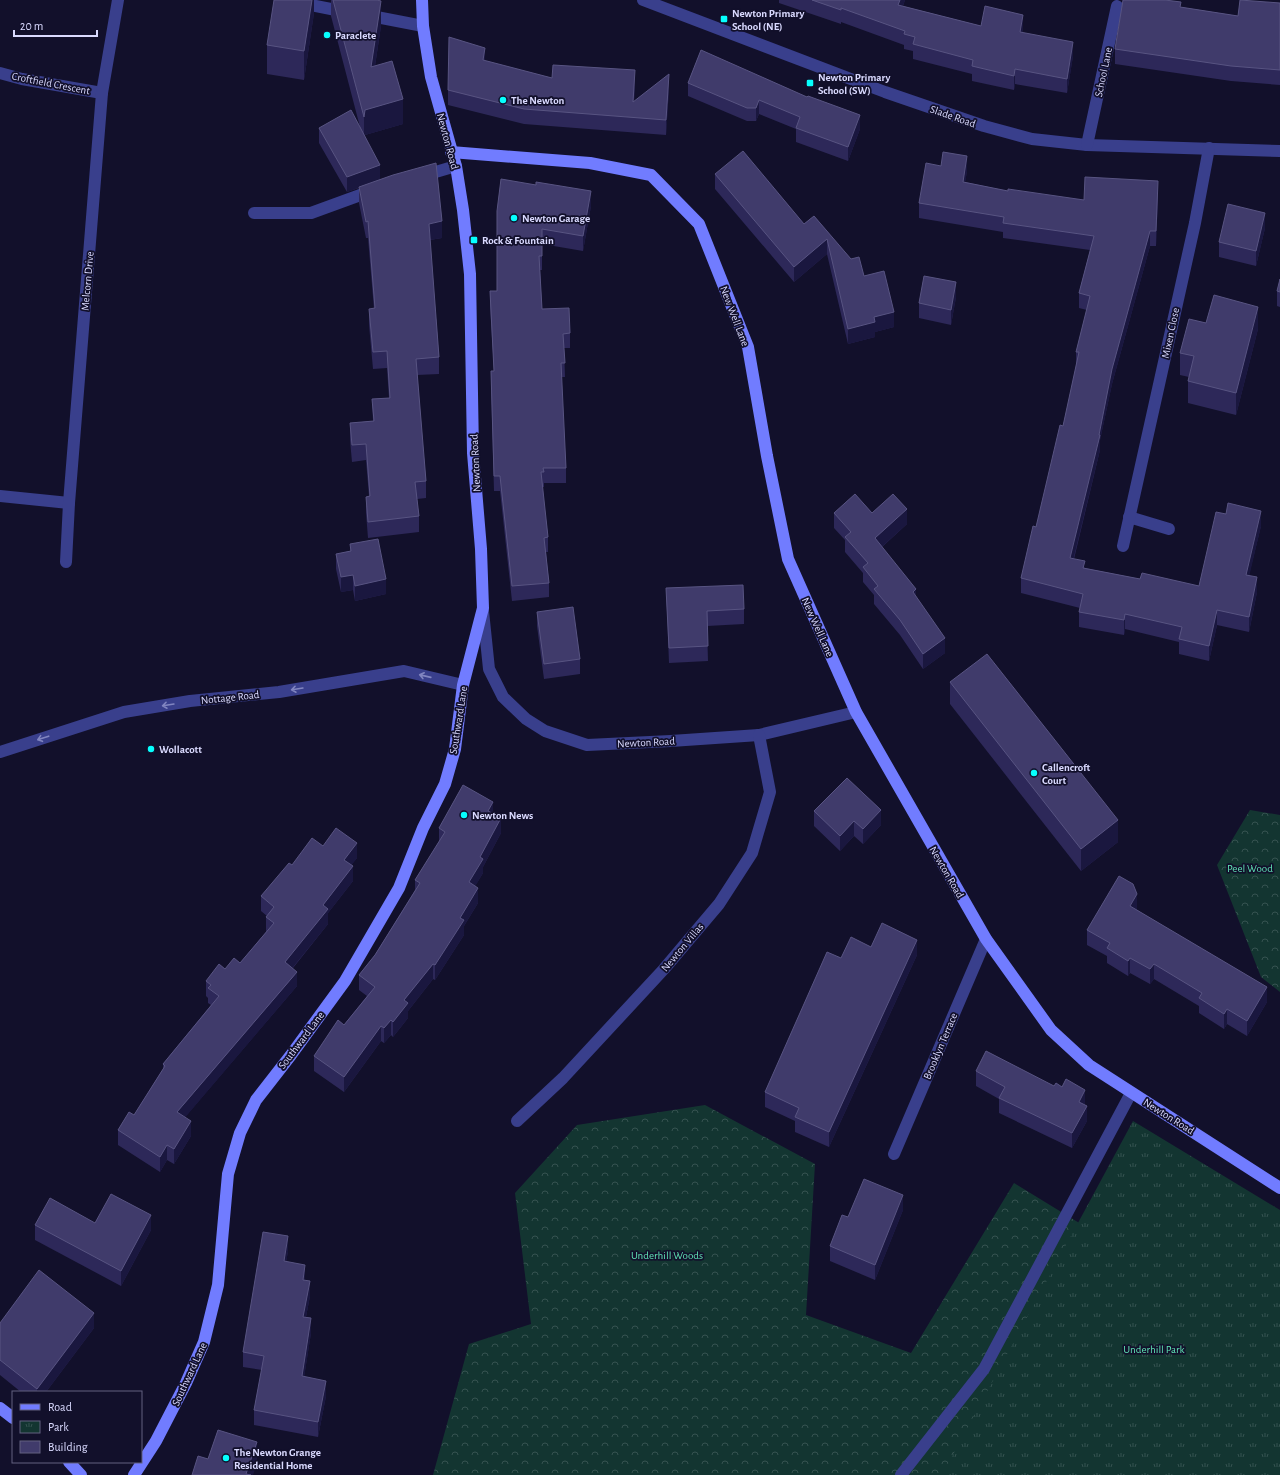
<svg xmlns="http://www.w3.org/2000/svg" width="1280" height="1475" viewBox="0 0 1280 1475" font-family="'Alegreya Sans',sans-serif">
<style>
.forest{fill:url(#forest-crowns)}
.park{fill:url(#park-tufts)}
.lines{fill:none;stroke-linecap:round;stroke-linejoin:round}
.lane{stroke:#393f8c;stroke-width:12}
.street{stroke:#393f8c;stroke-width:12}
.secondary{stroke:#717cff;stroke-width:12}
.wall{fill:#2d2859}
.shaded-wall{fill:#1a173f}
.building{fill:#403b6b;stroke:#585482}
.oneway{stroke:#8185c0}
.poi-dot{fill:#06fffe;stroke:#12102b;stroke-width:1.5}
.labels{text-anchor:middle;stroke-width:3.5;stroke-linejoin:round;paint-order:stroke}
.poi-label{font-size:11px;font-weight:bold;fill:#dadaff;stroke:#12102b;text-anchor:start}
.street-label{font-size:11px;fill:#dadaff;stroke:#12102b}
.park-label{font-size:11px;fill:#60e5b6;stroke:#12102b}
</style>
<defs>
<pattern id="forest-crowns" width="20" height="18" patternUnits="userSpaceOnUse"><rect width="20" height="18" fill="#133531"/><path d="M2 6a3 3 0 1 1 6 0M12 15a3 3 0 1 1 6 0" fill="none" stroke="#355250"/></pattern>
<pattern id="park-tufts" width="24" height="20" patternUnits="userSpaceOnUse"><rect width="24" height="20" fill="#133531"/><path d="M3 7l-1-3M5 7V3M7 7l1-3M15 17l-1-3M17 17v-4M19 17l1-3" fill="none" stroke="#355250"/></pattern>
</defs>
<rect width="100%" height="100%" fill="#12102b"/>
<g class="forest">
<path d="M1250 810 1280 815V992L1261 977 1217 865Z"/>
<path d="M705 1105 815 1164 806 1315 911 1353 1014 1183 1107 1240 990 1475H433L469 1344 531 1324 515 1193 577 1125Z"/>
</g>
<path class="park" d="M1133 1121 1280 1210V1475H942Z"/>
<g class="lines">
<g class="lane">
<path d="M422 176 456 166"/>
<path d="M254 213H311L374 190"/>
<path d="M901 1475 984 1369 1131 1093"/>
</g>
<g class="street">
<path d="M286 0 346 12"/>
<path d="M643 0 885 92 984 126 1032 139 1087 145 1280 151"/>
<path d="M366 15 423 26"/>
<path d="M0 73 22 79 102 93"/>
<path d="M1087 145 1117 6"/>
<path d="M0 496 69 503"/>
<path d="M1129 517 1169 529"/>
<path d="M1123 546 1195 223 1209 148"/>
<path d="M66 562 69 503 102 93 118 0"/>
<path d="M483 611 489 669 503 697 526 719 545 731 587 745 671 741 759 735 856 712"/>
<path d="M0 752 124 712 190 701 279 692 404 671 463 685"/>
<path d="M517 1121 563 1078 664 969 719 904 752 853 770 792 759 735"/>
<path d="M894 1154 986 939"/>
</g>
<g class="secondary">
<path d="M451 152 590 163 651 175 699 224 748 347 767 456 788 559 856 712 986 939 1051 1030 1089 1065 1280 1188"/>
<path d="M0 1408 13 1418"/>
<path d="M69 1462 81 1475"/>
<path d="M134 1475 156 1441 186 1383 204 1342 218 1285 228 1174 240 1133 256 1100 291 1055 345 981 399 888 423 828 445 784 455 749 463 685 483 608 481 549 473 453 470 274 463 210 456 166 431 77 423 26 422 0"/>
</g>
</g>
<g class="wall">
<path d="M314 0V13L304 80 267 74V45Z"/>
<path d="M331 0H377L381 26 375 66 403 124 365 135 364 136 380 179 442 238 430 240 439 357V374L417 375 426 481V498L417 499 419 516V532L368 538 366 513V497L369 496 366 460 352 462 350 440V423L373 421 372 399 389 398 387 368 373 369 369 325V309H374L368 238H366L359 203V188L347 192 319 143V128L360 127 331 16Z"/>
<path d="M779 0H905L903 6 981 26 1023 29 1022 33 1073 56 1067 93 1015 84 1014 90 972 81V74L913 59V51L904 49V45L841 22V24L779 3Z"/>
<path d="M1280 3V85L1231 81 1115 64V49L1181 7 1238 16Z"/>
<path d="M701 50 860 129 848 161 796 142V129L759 114 756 121H747L688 96V83Z"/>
<path d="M485 61 552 78 635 85 634 102 669 89 666 135 524 124 448 105V90Z"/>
<path d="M941 166 967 171 965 182 1008 191 1084 200 1158 196 1156 246H1150L1112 384 1100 440V450L1074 559 1085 568 1140 579 1199 586 1261 526 1249 575 1257 592 1249 632 1217 625 1209 661 1179 654V642L1125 629 1124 635 1079 627V612L1080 608 1021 593V578L1036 527 1063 426 1076 367V352L1087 310 1079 308V293L1090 250 1003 238V232L919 218V203Z"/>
<path d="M715 174 804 224 814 216 864 276 894 327 875 332V337L848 344 827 254 794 282 715 189Z"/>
<path d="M536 185 591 206 583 251 542 244V270H540L542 309 570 333V348H564L565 377H561L566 468V483H544V487H542L548 537V552H546L549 583V597L512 601 500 491H494L491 386V371H494L490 306V291H497Z"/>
<path d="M1265 228 1256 266 1219 257V242Z"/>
<path d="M1280 279V307L1277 306V291Z"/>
<path d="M956 297 951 325 919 318V303Z"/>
<path d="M1206 323 1258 329 1236 415 1188 403V381L1189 377 1180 375V353Z"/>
<path d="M834 513H872L907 524 882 547 916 597 945 653 923 669 900 635 874 604V595L863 582V573L845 552V540L834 528Z"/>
<path d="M350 544 386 594 355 601 353 590 341 592 336 569V554L350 551Z"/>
<path d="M666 588 744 609V624L707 626 708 661 669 663Z"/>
<path d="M537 612 580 659V674L544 679 537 626Z"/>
<path d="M950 682 1118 842 1081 871 950 704Z"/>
<path d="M814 811 881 825 863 844 854 836 840 851 814 826Z"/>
<path d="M493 813 501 833 483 867V873L475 886 478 903 464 926V935L435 980 433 979 408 1011V1018L393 1037 391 1035 384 1043 381 1041 344 1092 314 1071V1056L344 1025 367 996 359 990V975L375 955 415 890V880L439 842V828Z"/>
<path d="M323 846 357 858 351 865 353 881 328 913V924L293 968 297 986 185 1117 191 1136 174 1164 167 1160 160 1172 118 1145V1130L134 1115 163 1069V1064L211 1005 208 1003V998L206 996V981L225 969 240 963 266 932V917L267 916 261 911V896L292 865Z"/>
<path d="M1136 909 1267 1002 1247 1036 1227 1024 1224 1029 1199 1013V1006L1154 979 1150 984 1130 973 1128 976 1107 963V956L1087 945V930Z"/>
<path d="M871 947 917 955 829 1147 795 1132V1121L765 1107V1092L841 958Z"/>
<path d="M976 1071 1085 1105 1087 1121 1072 1148 999 1113V1099L976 1086Z"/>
<path d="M903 1210 875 1280 830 1261V1246L848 1217Z"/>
<path d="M95 1223 151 1230 121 1286 35 1240V1225Z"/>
<path d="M288 1251 286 1262 305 1281 310 1296 306 1317 311 1333 304 1377 326 1396 318 1437 254 1425V1410L262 1370 243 1367V1352Z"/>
<path d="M0 1323 94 1328 46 1392H21L0 1375Z"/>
</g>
<g class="shaded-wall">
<path d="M312 0H314V13L304 80V51Z"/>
<path d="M900 0H905L898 20V5Z"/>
<path d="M381 1V26L371 92V67Z"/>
<path d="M1023 15V29L1020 47V32Z"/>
<path d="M1073 42V56L1067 93V79Z"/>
<path d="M485 48V63L483 60Z"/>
<path d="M1015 69V84L1014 90V76Z"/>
<path d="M635 70V85L633 117V102Z"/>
<path d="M669 74V89L666 135V120Z"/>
<path d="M403 99V124L365 135 364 142V117L365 110Z"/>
<path d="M759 100V114L756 121V108Z"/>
<path d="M860 115V129L848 161V147Z"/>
<path d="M967 156V171L963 197V182Z"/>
<path d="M380 165V180L347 192V177Z"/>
<path d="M1158 181V196L1156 246V231Z"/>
<path d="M591 191V206L583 251V236Z"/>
<path d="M1265 213V228L1256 266V251Z"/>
<path d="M442 221V238L429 240V224Z"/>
<path d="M1150 231V246L1112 384 1100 440V450L1070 573V558L1112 369Z"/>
<path d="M827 239V254L794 282V267Z"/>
<path d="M956 282V297L951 325V310Z"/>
<path d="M1258 307V329L1236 415V393Z"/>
<path d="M894 312V327L875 332V337L848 344V329L874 317Z"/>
<path d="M907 509V524L875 553V538Z"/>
<path d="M1261 511V526L1246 590V575Z"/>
<path d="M353 575V590L341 592V577Z"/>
<path d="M1257 577V592L1249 632V617Z"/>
<path d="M386 579V594L355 601V586Z"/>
<path d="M916 589V604L913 592Z"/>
<path d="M1217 610V625L1209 661V646Z"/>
<path d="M1125 614V629L1124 635V620Z"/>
<path d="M945 638V653L923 669V654Z"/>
<path d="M493 802V817L488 811Z"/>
<path d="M881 810V825L863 844V829Z"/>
<path d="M501 818V833L483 867V873L469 897V882L480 857Z"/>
<path d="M1118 820V842L1081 871V849Z"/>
<path d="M854 821V836L840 851V836Z"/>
<path d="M357 843V858L344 875V860Z"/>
<path d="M353 866V881L328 913V924L285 977V962L323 905Z"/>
<path d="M478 888V903L464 926V935L435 980V965L460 918Z"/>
<path d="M1137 894V909L1130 921V906Z"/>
<path d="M917 940V955L829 1147V1132Z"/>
<path d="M1130 958V973L1128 976V961Z"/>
<path d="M433 964V979L408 1011V1018L393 1037V1022L404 1000Z"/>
<path d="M1154 964V979L1150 984V969Z"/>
<path d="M297 972V986L177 1127V1112Z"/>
<path d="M1267 987V1002L1247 1036V1021Z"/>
<path d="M1227 1009V1024L1224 1029V1014Z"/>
<path d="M391 1020V1035L384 1043V1028Z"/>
<path d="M381 1026V1041L344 1092V1077Z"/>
<path d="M1085 1090V1105L1079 1117V1102Z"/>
<path d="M1087 1106V1121L1072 1148V1133Z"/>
<path d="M191 1121V1136L174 1164V1149Z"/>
<path d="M167 1145V1160L160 1172V1157Z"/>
<path d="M903 1195V1210L875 1280V1265Z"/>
<path d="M151 1215V1230L121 1286V1271Z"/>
<path d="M288 1236V1251L284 1276V1261Z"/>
<path d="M305 1265V1280L303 1295V1280Z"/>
<path d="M310 1281V1296L303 1332V1317Z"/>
<path d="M94 1313V1328L46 1392H37V1389Z"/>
<path d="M311 1318V1333L302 1391V1376Z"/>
<path d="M326 1381V1396L318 1437V1422Z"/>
<path d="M257 1442V1464L253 1475H246Z"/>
</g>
<g class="building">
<path d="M274 0H312L304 51 267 45Z"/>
<path d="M333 0H377L381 1 371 67 392 61 403 99 365 110 364 117Z"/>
<path d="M812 0H900L898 5 981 26 985 6 1023 15 1020 32 1073 42 1067 79 1015 69 1014 76 972 66 973 60 913 44 915 37 904 34 905 31 841 8V10Z"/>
<path d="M1123 0H1165L1181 2 1180 7 1238 16 1240 0 1280 3V70L1231 66 1115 49Z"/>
<path d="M449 37 485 48 483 60 552 78 553 65 635 70 633 102 669 74 666 120 524 109 448 90Z"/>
<path d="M701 50 807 97 808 96 860 115 848 147 796 128 800 117 759 100 756 108H747L688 83Z"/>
<path d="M351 110 380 165 347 177 319 128Z"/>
<path d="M743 151 804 224 814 216 851 259 859 257 864 276 884 271 894 312 874 317 875 322 848 329 827 239 794 267 715 174Z"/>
<path d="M943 152 967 156 963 182 1008 191V189L1084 200 1085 177 1158 181 1156 231H1150L1112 369 1099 435H1100L1070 558 1085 561 1083 568 1140 579 1142 573 1199 586 1216 512 1226 514 1228 503 1261 511 1246 575 1257 577 1249 617 1217 610 1209 646 1179 639 1182 627 1125 614 1124 620 1079 612 1083 594 1021 578 1033 526 1036 527 1060 425 1063 426 1079 352H1076L1090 296 1079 293 1094 236 1003 223 1004 217 919 203 926 163 941 166Z"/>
<path d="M436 163 442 221 429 224 439 357 416 359 426 481 415 482 419 516 368 522 366 497 370 496 366 444 352 445 350 423 374 421 372 399 390 398 387 351 373 352 369 309 375 308 368 221 366 222 359 187 393 175Z"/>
<path d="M501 179 536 185V182L591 191 583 236 542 229V256H539L542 309 569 308 570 333 563 334 565 363H561L566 468H543L544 472H541L548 537 544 538 549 583 512 586 500 476H494L491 371H494L490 291H497V211Z"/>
<path d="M1228 204 1265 213 1256 251 1219 242Z"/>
<path d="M924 276 956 282 951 310 919 303Z"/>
<path d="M1280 279V292L1277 291Z"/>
<path d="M1214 295 1258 307 1236 393 1188 381 1194 356 1180 353 1189 319 1206 323Z"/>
<path d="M855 494 872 513 893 494 907 509 875 538 916 589 913 592 945 638 923 654 900 620 874 589 878 586 863 567 868 563 845 537 851 532 834 513Z"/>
<path d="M378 539 386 579 355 586 353 575 341 577 336 554 351 551 350 544Z"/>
<path d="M743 585 744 609 707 611 708 646 669 648 666 588Z"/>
<path d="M573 607 580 659 544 664 537 612Z"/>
<path d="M987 654 1118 820 1081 849 950 682Z"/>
<path d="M847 778 881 810 863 829 854 821 840 836 814 811Z"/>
<path d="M463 785 493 802 488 811 501 818 480 857 483 859 469 882 478 888 460 918 464 920 435 965 433 964 404 1000 408 1003 393 1022 391 1020 384 1028 381 1026 344 1077 314 1056 338 1020 344 1025 375 987 359 975 375 955 420 883 415 880 445 832 439 828Z"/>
<path d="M336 828 357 843 344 860 353 866 323 905 328 909 285 962 297 972 177 1112 191 1121 174 1149 167 1145 160 1157 118 1130 129 1112 134 1115 165 1066 163 1064 219 996 208 988 211 985 206 981 219 964 225 969 234 958 240 963 274 923 266 917 274 907 261 896 289 863 292 865 312 838 323 846Z"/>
<path d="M1119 876 1133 884 1137 894 1130 906 1267 987 1247 1021 1227 1009 1224 1014 1199 998 1202 993 1154 964 1150 969 1130 958 1128 961 1107 948 1110 943 1087 930Z"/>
<path d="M882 923 917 940 829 1132 795 1117 799 1108 765 1092 827 952 841 958 851 937 871 947Z"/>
<path d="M986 1051 1054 1086 1056 1083 1062 1087 1066 1079 1085 1090 1079 1102 1087 1106 1072 1133 999 1098 1005 1087 976 1071Z"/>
<path d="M864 1179 903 1195 875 1265 830 1246 842 1215 848 1217Z"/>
<path d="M111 1194 151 1215 121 1271 35 1225 50 1198 95 1223Z"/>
<path d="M263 1232 288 1236 284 1261 305 1265 303 1280 310 1281 303 1317 311 1318 302 1376 326 1381 318 1422 254 1410 264 1356 243 1352Z"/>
<path d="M39 1270 94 1313 37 1389 0 1360V1323Z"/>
<path d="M218 1430 257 1442 246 1474 251 1475H192L198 1456 208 1459Z"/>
</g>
<defs><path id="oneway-shaft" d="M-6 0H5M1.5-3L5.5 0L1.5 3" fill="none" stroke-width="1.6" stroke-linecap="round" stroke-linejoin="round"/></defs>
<g class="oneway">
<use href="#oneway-shaft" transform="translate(425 676) rotate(-167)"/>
<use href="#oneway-shaft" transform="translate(297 689) rotate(171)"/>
<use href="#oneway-shaft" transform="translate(168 705) rotate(171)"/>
<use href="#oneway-shaft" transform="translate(43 738) rotate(162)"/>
</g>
<g class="poi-dot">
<rect x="720" y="15" width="8" height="8" rx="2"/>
<circle cx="327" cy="35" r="4"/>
<rect x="806" y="79" width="8" height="8" rx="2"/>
<circle cx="503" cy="100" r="4"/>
<circle cx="514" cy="218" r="4"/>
<rect x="470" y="236" width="8" height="8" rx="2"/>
<circle cx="151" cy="749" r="4"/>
<circle cx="1034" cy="773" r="4"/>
<circle cx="464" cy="815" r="4"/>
<circle cx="226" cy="1458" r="4"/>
</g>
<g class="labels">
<g class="poi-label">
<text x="732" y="17">Newton Primary<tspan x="732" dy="13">School (NE)</tspan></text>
<text x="335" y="39">Paraclete</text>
<text x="818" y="81">Newton Primary<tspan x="818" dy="13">School (SW)</tspan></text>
<text x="511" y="104">The Newton</text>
<text x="522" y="222">Newton Garage</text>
<text x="482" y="244">Rock &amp; Fountain</text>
<text x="159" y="753">Wollacott</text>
<text x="1042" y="771">Callencroft<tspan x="1042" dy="13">Court</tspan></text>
<text x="472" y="819">Newton News</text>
<text x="234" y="1456">The Newton Grange<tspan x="234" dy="13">Residential Home</tspan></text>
</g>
<g class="street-label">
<text transform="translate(1103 72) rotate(-78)" y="4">School Lane</text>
<text transform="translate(51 83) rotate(11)" y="4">Croftfield Crescent</text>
<text transform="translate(953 116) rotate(19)" y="4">Slade Road</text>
<text transform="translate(448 141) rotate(75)" y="4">Newton Road</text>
<text transform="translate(87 281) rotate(-85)" y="4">Melcorn Drive</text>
<text transform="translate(735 316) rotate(69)" y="4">New Well Lane</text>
<text transform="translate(1170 333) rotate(-78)" y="4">Mixen Close</text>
<text transform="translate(475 463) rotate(-93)" y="4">Newton Road</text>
<text transform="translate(818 627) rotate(66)" y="4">New Well Lane</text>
<text transform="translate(230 697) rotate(-6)" y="4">Nottage Road</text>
<text transform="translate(458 720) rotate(-81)" y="4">Southward Lane</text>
<text transform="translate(646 742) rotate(-3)" y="4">Newton Road</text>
<text transform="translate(947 872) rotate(60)" y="4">Newton Road</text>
<text transform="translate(682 947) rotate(-50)" y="4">Newton Villas</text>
<text transform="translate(301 1040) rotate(-53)" y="4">Southward Lane</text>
<text transform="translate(940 1046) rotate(-67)" y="4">Brooklyn Terrace</text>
<text transform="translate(1169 1116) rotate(32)" y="4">Newton Road</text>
<text transform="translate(189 1374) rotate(-65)" y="4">Southward Lane</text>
</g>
<g class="park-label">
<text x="1250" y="872">Peel Wood</text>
<text x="667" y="1259">Underhill Woods</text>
<text x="1154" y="1353">Underhill Park</text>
</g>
</g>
<rect x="12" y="1391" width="130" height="72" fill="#12102b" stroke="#626180"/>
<rect x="20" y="1404" width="20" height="6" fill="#717cff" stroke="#626180"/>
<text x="48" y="1411" font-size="12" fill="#dadaff">Road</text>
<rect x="20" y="1421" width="20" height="12" fill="url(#park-tufts)" stroke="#626180"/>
<text x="48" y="1431" font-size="12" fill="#dadaff">Park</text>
<rect x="20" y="1441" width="20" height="12" fill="#403b6b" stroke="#626180"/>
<text x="48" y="1451" font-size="12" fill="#dadaff">Building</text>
<path d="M14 30v6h83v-6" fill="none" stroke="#dadaff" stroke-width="2"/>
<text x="20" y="30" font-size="12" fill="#dadaff" stroke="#12102b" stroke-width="3" paint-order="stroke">20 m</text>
</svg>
